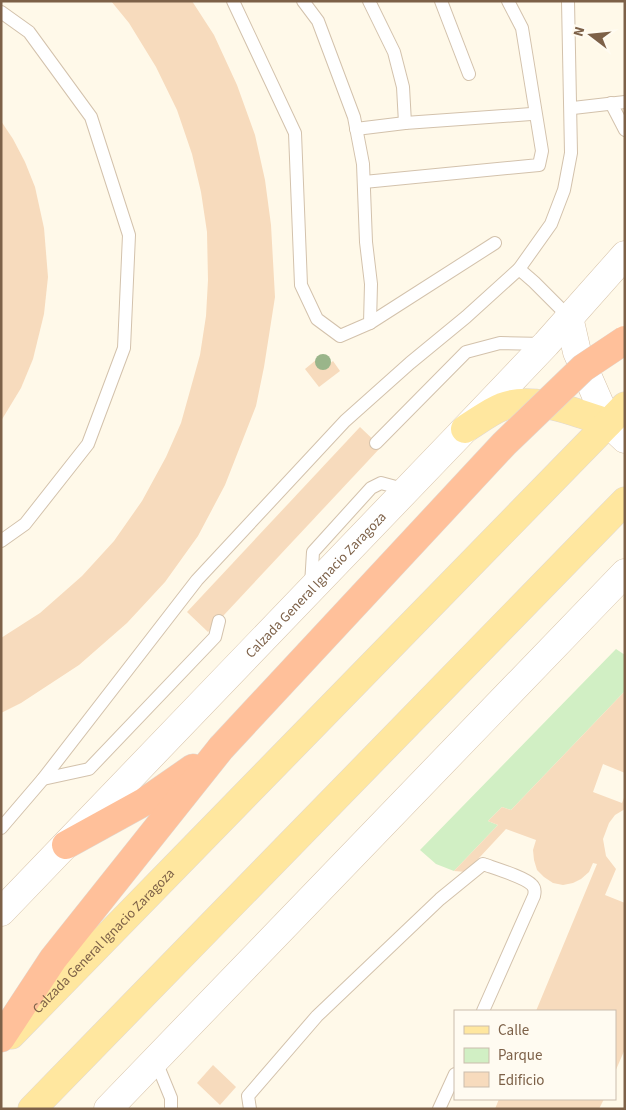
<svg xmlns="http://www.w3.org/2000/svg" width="626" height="1110" viewBox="0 0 626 1110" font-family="'Source Sans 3',sans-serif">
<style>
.green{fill:#d1efc4}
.building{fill:#f7dbbd}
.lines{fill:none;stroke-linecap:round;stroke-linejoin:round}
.lane-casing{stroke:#d3c2ac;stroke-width:14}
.secondary-casing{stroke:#d7c3a9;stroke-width:29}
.primary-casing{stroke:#e0d9d3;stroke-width:29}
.highway-casing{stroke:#e0d9d3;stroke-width:29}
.lane{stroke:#fff;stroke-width:12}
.secondary{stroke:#fff;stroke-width:28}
.primary{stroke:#ffe79f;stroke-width:28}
.highway{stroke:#ffc09a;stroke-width:28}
.highway-bridge-casing{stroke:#e0d9d3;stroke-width:29;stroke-linecap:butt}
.highway-bridge{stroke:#ffc09a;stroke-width:28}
.tree{fill:#9ab58a}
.labels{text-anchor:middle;stroke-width:5;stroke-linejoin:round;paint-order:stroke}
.street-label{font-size:14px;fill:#7d6148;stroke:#fffbf1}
</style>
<rect width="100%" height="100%" fill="#fff9e9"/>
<path class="green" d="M616 649 625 655V691L511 810 502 807 488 821 498 825 454 871 436 864 420 850Z"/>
<g class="building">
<path d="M111 1H192L214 35 237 85 255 135 265 180 271 225 275 297 264 367 256 406 225 485 198 536 165 582 127 623 79 665 21 703 1 713V638L40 613 82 576 114 541 142 501 166 457 181 423 200 355 206 316 208 280 207 232 201 192 192 154 177 110 156 67 129 23Z"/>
<path d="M1 121 13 139 25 162 35 187 44 228 48 277 44 314 33 359 21 388 1 421Z"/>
<path d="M316 360 323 369 333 361 340 371 319 387 305 369Z"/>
<path d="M360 427 381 447 208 632 187 612Z"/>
<path d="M625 691V773L603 764 593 792 622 803 625 795V809L615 815 609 823 603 839 606 856 616 869 605 895 625 903V1049L615 1072V1011H536L597 864 593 863 589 872 581 879 573 883 563 885 553 883 544 877 537 870 534 860 533 850 536 840 506 829 466 872 454 871 498 825 488 821 502 807 511 810Z"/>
<path d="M213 1065 236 1087 220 1105 197 1083Z"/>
<path d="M499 1099H604L599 1109H495Z"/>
</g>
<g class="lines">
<g class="lane-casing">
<g id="lane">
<path d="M233 1 295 133 301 285 317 319 340 336 370 323 371 284 366 242 363 164 354 117 318 21 303 1"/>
<path d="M369 1 394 52 403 87 405 123"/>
<path d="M441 1 469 74"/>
<path d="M1 12 29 32 91 117 129 235 124 348 88 444 25 524 1 541"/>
<path d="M611 103 625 130"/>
<path d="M573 108 625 102"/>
<path d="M356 129 405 123 531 114"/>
<path d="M364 182 539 165 542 151 522 28 508 1"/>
<path d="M519 269 534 282 569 317"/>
<path d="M370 323 495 243"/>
<path d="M376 443 466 352 500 343 545 344"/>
<path d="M311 585 313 552 371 488 381 483 407 490"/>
<path d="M43 779 89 769 215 637 219 621"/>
<path d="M1 828 43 779 197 580 345 421 410 363 466 317 519 269 551 224 564 190 571 153 568 1"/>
<path d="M155 1059 171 1098V1109"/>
<path d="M250 1109 248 1096 317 1016 440 899 483 864C494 868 525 877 532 885 535 888 535 892 534 896L483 1011"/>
<path d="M439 1109 455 1074"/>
</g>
</g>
<g class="secondary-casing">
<g id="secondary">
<path d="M569 317 577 352 608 423 625 439"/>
<path id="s1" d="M1 912 465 429 546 344 625 255"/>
<path d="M108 1109 625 573"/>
</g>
</g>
<g class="primary-casing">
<g id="primary">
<path d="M465 429C477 422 489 412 502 407 533 394 579 414 608 423"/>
<path id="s2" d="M11 1035 625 406"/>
<path d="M32 1109 625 501"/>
</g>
</g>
<g class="highway-casing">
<g id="highway">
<path d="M66 845 144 802 193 768"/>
<path d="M1 1038 53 959 221 748"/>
</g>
</g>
<use href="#lane" class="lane"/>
<use href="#secondary" class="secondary"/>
<use href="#primary" class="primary"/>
<use href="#highway" class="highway"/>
<g class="highway-bridge-casing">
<path id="highway-bridge" d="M221 748 504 444 583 368 625 340"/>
</g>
<use href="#highway-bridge" class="highway-bridge"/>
</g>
<circle class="tree" cx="323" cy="362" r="8"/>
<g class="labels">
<g class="street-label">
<text dy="5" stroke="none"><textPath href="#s1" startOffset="454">Calzada General Ignacio Zaragoza</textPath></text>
<text dy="5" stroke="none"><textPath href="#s2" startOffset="132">Calzada General Ignacio Zaragoza</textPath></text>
</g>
</g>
<rect width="626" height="1110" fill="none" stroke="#7d6148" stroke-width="5"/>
<rect x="454" y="1010" width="162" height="90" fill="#fffbf1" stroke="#cbbdad"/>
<rect x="464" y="1026" width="25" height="8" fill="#ffe79f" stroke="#cbbdad"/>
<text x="498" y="1035" font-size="15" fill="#7d6148">Calle</text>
<rect x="464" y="1048" width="25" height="15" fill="#d1efc4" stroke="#cbbdad"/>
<text x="498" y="1060" font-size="15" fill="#7d6148">Parque</text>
<rect x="464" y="1072" width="25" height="15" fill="#f7dbbd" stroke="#cbbdad"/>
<text x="498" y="1085" font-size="15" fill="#7d6148">Edificio</text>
<g transform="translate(591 35) rotate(286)" stroke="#fffbf1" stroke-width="4" paint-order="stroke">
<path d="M0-4L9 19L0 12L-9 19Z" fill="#7d6148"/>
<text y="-8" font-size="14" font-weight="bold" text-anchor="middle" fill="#7d6148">N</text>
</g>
</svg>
